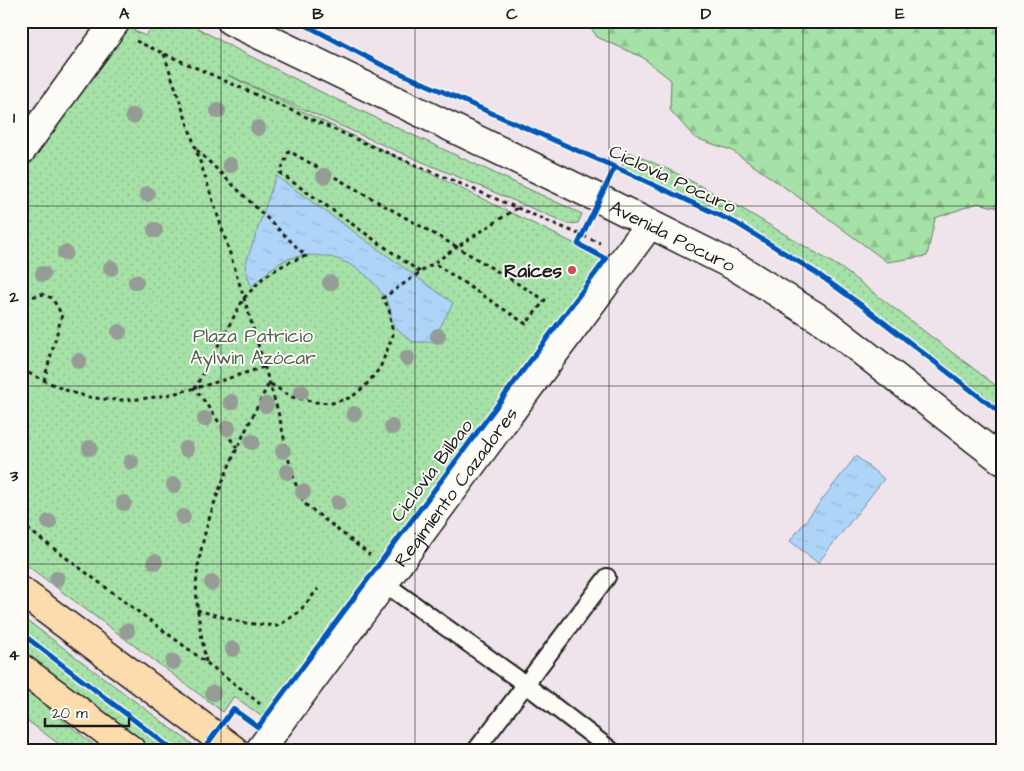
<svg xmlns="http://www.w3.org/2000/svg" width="1024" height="771" viewBox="0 0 1024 771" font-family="'Architects Daughter',sans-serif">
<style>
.green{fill:url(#green-dots);stroke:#617e62}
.forest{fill:url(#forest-firs);stroke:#617e62}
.water{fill:url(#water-ripples);stroke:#748ba0}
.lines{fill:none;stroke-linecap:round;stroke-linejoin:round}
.service-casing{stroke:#1c1c1c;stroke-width:20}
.minor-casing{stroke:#1c1c1c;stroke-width:31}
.secondary-casing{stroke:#1c1c1c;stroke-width:31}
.primary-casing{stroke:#1c1c1c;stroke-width:31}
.path{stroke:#1c1c1c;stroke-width:3;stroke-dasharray:4 4;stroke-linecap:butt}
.service{stroke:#fdfcf7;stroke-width:16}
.minor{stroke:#fdfcf7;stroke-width:28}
.secondary{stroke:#fdfcf7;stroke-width:28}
.primary{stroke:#fcdcac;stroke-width:28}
.cycleway-casing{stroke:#fdfcf7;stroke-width:8}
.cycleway{stroke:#0057b8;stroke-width:5}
.tree{fill:#959c95}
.grid{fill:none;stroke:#1c1c1c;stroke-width:1;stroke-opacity:0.55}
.poi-dot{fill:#d1495b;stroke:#fdfcf7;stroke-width:2}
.labels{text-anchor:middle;stroke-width:4;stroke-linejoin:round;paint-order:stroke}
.street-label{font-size:19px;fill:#1c1c1c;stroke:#fdfcf7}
.poi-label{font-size:19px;font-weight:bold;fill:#1c1c1c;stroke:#fdfcf7;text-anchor:end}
.park-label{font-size:19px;fill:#4c614d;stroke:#fdfcf7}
.neatline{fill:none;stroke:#1c1c1c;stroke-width:2}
.grid-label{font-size:16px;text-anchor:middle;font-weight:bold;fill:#1c1c1c}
</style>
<defs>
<pattern id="green-dots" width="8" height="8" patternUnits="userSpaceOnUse" patternTransform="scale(1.25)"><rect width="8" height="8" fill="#a6e1a7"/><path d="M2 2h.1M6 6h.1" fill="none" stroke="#8ec08f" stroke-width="1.8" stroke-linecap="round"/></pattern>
<pattern id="forest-firs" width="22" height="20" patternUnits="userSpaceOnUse" patternTransform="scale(1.25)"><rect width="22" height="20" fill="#a6e1a7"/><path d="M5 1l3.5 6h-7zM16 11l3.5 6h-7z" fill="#8ec08f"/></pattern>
<pattern id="water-ripples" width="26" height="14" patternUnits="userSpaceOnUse" patternTransform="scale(1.25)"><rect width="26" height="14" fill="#aed5f8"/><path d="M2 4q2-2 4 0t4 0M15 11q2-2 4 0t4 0" fill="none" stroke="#95b6d4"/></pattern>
</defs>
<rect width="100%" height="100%" fill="#efe3ec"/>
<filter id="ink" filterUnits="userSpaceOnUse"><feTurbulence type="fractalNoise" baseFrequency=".02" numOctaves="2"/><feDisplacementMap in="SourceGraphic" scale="10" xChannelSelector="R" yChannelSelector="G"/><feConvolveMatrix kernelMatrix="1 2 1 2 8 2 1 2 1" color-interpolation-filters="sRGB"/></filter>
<g filter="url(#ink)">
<g class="green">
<path d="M157 21H185L230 46 327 95 582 214 578 223 569 224 392 149 228 75 606 259 265 719 234 696 223 712 21 561V174L127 27 145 36Z"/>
<path d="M629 152 674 172 736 205 841 268 1003 391V415L865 307 815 272 736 223 620 171Z"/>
<path d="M21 616 200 750H143L21 658Z"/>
<path d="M29 693 100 750H67L21 716V695Z"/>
</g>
<path class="forest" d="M587 21H1003V209L978 203 935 218 927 256 887 262 817 210 731 150 695 138 670 110 671 80 642 57 597 37Z"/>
<g class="water">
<path d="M276 176 453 303 432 342H413C407 337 397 330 393 324 390 319 392 313 390 308 388 302 382 294 378 288 357 261 322 248 288 259 274 264 262 277 251 287L245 266Z"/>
<path d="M856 456 884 479 818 563 790 541Z"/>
</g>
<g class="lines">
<g class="service-casing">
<g id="service">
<path d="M384 583 525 684 611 750"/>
<path d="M476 750 607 577"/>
</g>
</g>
<g class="minor-casing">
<g id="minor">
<path d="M21 151 116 21"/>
<path id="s1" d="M260 750 650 224"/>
</g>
</g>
<g class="secondary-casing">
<g id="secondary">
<path id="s2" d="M231 21 600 199 738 268 823 321 1003 461"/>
</g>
</g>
<g class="primary-casing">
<g id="primary">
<path d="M21 591 234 750"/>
<path d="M21 668 131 750"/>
</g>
</g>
<g class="path">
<path d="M136 41 369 145 600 243"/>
<path d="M164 54C198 155 232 256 262 358 268 380 276 402 281 424 287 450 291 480 305 504L370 555"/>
<path d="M197 150 306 256 292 261 280 267 263 278 244 298 195 388 237 448"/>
<path d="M420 272 280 173 289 151 457 247 517 208"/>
<path d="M21 306 26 299 41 294 52 298 62 315 44 380"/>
<path d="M21 370C39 377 56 387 74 393 136 413 205 385 264 367"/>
<path d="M21 524 243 690 260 704"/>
<path d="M197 610 244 623 278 626 299 612 318 589"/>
<path d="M206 662C201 631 193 598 198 567 208 501 240 442 269 383L292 397 315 402 332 403 352 397 366 385 380 368 393 335 389 309 383 298 457 247 545 300 526 324 434 263"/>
</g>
<use href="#service" class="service"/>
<use href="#minor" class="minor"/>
<use href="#secondary" class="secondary"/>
<use href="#primary" class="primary"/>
<g class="cycleway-casing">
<g id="cycleway">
<path d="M298 21 382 65 615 167 736 223 815 272 864 307 1003 415"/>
<path d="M21 633 173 750"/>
<path d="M203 750 233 709 258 727 606 259 578 244 615 167"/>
</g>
</g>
<use href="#cycleway" class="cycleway"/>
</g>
<g class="tree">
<circle cx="218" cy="111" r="8"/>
<circle cx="133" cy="116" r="8"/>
<circle cx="258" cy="128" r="8"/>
<circle cx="230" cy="165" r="8"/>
<circle cx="324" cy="176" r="8"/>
<circle cx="147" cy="194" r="8"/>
<circle cx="155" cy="230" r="8"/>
<circle cx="65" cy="253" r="8"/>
<circle cx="111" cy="268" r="8"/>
<circle cx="43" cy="274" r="8"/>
<circle cx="136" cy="282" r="8"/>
<circle cx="330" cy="283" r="8"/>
<circle cx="119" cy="332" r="8"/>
<circle cx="438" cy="336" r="8"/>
<circle cx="407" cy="358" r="8"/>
<circle cx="79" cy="361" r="8"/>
<circle cx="301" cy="392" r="8"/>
<circle cx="231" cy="402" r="8"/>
<circle cx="266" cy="405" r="8"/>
<circle cx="354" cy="414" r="8"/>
<circle cx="205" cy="419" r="8"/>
<circle cx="392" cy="427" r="8"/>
<circle cx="228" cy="428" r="8"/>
<circle cx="252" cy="442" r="8"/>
<circle cx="90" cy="448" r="8"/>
<circle cx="186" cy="449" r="8"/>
<circle cx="283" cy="451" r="8"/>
<circle cx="131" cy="462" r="8"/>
<circle cx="287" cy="472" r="8"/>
<circle cx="174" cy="485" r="8"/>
<circle cx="303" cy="492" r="8"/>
<circle cx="124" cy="503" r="8"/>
<circle cx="338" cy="503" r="8"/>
<circle cx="183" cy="517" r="8"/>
<circle cx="49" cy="522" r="8"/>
<circle cx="155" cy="562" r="8"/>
<circle cx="57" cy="579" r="8"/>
<circle cx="212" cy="583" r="8"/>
<circle cx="127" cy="631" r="8"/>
<circle cx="233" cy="649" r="8"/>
<circle cx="173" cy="662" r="8"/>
<circle cx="213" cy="693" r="8"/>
</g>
</g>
<path class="grid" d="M221 21V750M415 21V750M609 21V750M803 21V750M21 206H1003M21 386H1003M21 564H1003"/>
<circle class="poi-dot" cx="572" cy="270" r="5"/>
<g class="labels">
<g class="street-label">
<text transform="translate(673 178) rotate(25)" y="7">Ciclovía Pocuro</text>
<text dy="7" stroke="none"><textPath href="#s2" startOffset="491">Avenida Pocuro</textPath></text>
<text transform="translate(431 470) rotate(-53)" y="7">Ciclovía Bilbao</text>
<text dy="7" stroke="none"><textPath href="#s1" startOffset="328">Regimiento Cazadores</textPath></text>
</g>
<g class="poi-label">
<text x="562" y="277">Raíces</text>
</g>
<g class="park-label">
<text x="253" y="342">Plaza Patricio<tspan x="253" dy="22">Aylwin Azócar</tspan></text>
</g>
</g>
<rect width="1024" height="771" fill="none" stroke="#fdfcf7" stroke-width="55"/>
<path d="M45 718v8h84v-8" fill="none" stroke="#1c1c1c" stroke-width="2.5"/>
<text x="52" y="718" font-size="15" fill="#1c1c1c" stroke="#fdfcf7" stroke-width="4" paint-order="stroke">20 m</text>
<rect x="28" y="28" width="968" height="716" class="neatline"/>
<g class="grid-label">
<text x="124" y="19">A</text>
<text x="318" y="19">B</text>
<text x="512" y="19">C</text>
<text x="706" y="19">D</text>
<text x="900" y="19">E</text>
<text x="14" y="123">1</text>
<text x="14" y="302">2</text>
<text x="14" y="481">3</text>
<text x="14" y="660">4</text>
</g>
</svg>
